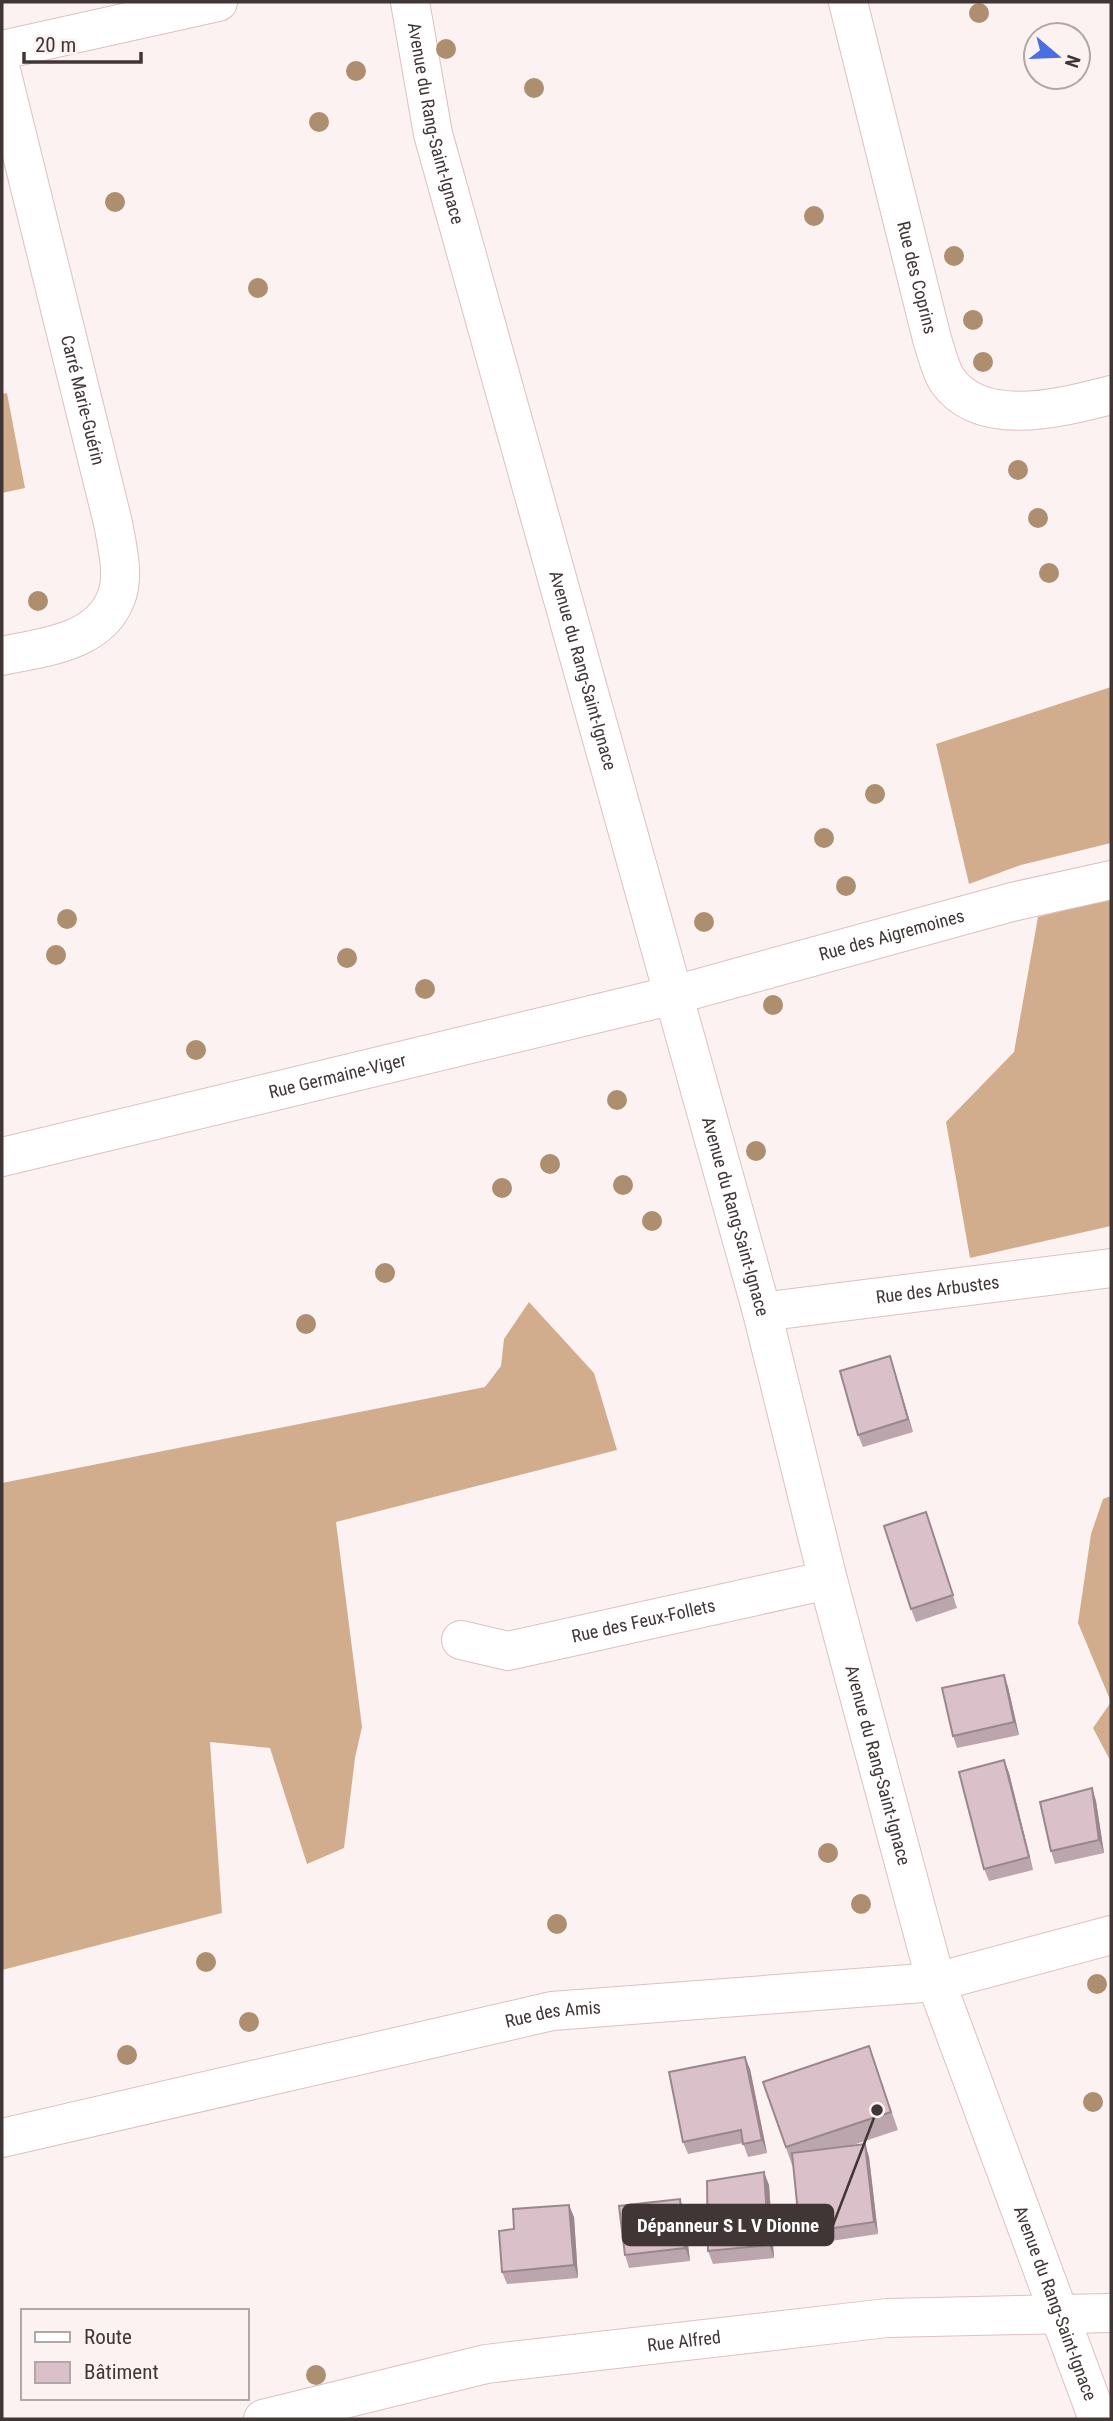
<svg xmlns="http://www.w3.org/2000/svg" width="1113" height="2421" viewBox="0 0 1113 2421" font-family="'Roboto Condensed',sans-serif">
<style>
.forest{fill:#d1ad8d}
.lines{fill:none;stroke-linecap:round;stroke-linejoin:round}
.minor-casing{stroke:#dcc1c1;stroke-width:40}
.minor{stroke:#fff;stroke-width:38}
.tree{fill:#ad8e6f}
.wall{fill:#bba6ad}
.shaded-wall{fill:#99878d}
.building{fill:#dac1c9;stroke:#99878d;stroke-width:2}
.labels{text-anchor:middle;stroke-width:7;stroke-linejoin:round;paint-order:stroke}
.street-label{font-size:18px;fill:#413636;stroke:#fdf2f2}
.leader{fill:none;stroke:#413636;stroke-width:2.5}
.callout-dot{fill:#413636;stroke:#fdf2f2;stroke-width:2.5}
.callout{fill:#413636;stroke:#413636;stroke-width:2.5}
.callout-label{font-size:19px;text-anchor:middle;font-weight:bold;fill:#fff}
</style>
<rect width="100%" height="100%" fill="#fdf2f2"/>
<g class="forest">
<path d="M7 393 25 488 2 493V394Z"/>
<path d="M1111 687V843L1021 865 969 884 936 744Z"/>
<path d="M1111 898V1226L970 1258 946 1122 1014 1052 1038 917Z"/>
<path d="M529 1302 594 1373 617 1450 336 1522 362 1727 355 1758 344 1848 307 1864 270 1748 210 1742 222 1913 2 1970V1483L485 1387 501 1366 504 1339Z"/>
<path d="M1111 1496V1762L1093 1728 1111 1702 1078 1623 1091 1534 1103 1499Z"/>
</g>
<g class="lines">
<g class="minor-casing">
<g id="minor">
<path id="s1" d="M410 2 433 134 762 1312 828 1580 936 1982 1098 2419"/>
<path id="s2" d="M848 2 932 339C936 351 940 369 947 380 982 430 1063 407 1111 395"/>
<path d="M2 50 218 2"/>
<path id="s3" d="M2 74 113 523C117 546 125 576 116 598 99 643 43 647 2 656"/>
<path id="s4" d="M2 1157 674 995 1012 902 1111 880"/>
<path id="s5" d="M762 1312 1111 1268"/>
<path id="s6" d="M461 1640 508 1651 828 1580"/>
<path id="s7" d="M2 2138 552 2011 936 1982 1111 1935"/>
<path id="s8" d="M263 2419 486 2364 887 2318 1111 2313"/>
</g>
</g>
<use href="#minor" class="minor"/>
</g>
<g class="tree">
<circle cx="979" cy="13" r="10"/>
<circle cx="446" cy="49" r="10"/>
<circle cx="356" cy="71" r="10"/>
<circle cx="534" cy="88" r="10"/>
<circle cx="319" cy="122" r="10"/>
<circle cx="115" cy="202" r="10"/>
<circle cx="814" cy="216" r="10"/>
<circle cx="954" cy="256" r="10"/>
<circle cx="258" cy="288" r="10"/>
<circle cx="973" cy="320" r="10"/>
<circle cx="983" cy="362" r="10"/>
<circle cx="1018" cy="470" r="10"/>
<circle cx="1038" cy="518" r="10"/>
<circle cx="1049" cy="573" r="10"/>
<circle cx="38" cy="601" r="10"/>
<circle cx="875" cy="794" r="10"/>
<circle cx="824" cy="838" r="10"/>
<circle cx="846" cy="886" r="10"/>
<circle cx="67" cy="919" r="10"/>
<circle cx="704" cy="922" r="10"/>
<circle cx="56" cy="955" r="10"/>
<circle cx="347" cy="958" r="10"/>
<circle cx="425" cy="989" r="10"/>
<circle cx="773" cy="1005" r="10"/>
<circle cx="196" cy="1050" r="10"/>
<circle cx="617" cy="1100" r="10"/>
<circle cx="756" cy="1151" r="10"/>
<circle cx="550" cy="1164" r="10"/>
<circle cx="623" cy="1185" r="10"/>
<circle cx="502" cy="1188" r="10"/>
<circle cx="652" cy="1221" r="10"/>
<circle cx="385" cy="1273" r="10"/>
<circle cx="306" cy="1324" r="10"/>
<circle cx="828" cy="1853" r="10"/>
<circle cx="861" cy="1904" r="10"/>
<circle cx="557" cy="1924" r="10"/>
<circle cx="206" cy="1962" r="10"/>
<circle cx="1097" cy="1984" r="10"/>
<circle cx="249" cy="2022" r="10"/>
<circle cx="127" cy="2055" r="10"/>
<circle cx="1093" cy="2102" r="10"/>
<circle cx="316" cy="2375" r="10"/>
</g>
<g class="wall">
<path d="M894 1369 913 1432 863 1447 858 1435Z"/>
<path d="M926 1512 957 1608 916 1622 911 1609Z"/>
<path d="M1004 1675 1008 1687 1019 1735 957 1748 953 1736Z"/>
<path d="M1004 1760 1009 1773 1033 1870 989 1881 984 1869Z"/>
<path d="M1092 1788 1096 1801 1104 1853 1055 1864 1051 1851Z"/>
<path d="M869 2046 898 2130 850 2146 865 2144 869 2157 878 2234 804 2245 800 2233 793 2165H792L763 2082Z"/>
<path d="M750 2069 767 2153 748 2157 743 2143 688 2154 683 2142Z"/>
<path d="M769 2185 774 2258 713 2264 708 2251Z"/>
<path d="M684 2211 690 2261 629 2268 625 2255Z"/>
<path d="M574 2217 578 2278 507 2284 502 2272Z"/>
</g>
<g class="shaded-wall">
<path d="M890 1356 894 1369 913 1432 908 1419Z"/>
<path d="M1004 1675 1008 1687 1019 1735 1014 1722Z"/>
<path d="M1004 1760 1009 1773 1033 1870 1029 1857Z"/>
<path d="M1092 1788 1096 1801 1104 1853 1099 1840Z"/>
<path d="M745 2057 750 2069 767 2153 762 2140Z"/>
<path d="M865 2144 869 2157 878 2234 874 2222Z"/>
<path d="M764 2172 769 2185 774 2258 769 2245Z"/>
<path d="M680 2199 684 2211 690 2261 685 2248Z"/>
<path d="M569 2205 574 2217 578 2278 574 2265Z"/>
</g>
<g class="building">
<path d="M890 1356 908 1419 858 1435 840 1371Z"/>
<path d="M926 1512 953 1595 911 1609 884 1526Z"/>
<path d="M1004 1675 1014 1722 953 1736 942 1688Z"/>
<path d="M1004 1760 1029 1857 984 1869 959 1772Z"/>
<path d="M1092 1788 1099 1840 1051 1851 1040 1802Z"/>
<path d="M869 2046 891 2112 786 2147 763 2082Z"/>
<path d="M745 2057 762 2140 743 2144 741 2130 683 2142 669 2072Z"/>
<path d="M865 2144 874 2222 800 2233 792 2153Z"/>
<path d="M764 2172 769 2245 708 2251 707 2181Z"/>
<path d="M680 2199 685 2248 625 2255 619 2206Z"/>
<path d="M569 2205 574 2265 502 2272 499 2231 514 2229 513 2209Z"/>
</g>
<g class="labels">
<g class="street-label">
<text dy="6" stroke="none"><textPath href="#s1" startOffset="124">Avenue du Rang-Saint-Ignace</textPath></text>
<text dy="6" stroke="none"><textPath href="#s2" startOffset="284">Rue des Coprins</textPath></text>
<text dy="6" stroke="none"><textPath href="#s3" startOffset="336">Carré Marie-Guérin</textPath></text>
<text dy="6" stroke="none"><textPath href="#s1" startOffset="691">Avenue du Rang-Saint-Ignace</textPath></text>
<text dy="6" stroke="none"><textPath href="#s4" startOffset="917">Rue des Aigremoines</textPath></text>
<text dy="6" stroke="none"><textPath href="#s4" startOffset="345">Rue Germaine-Viger</textPath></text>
<text dy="6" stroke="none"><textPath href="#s1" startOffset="1258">Avenue du Rang-Saint-Ignace</textPath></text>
<text dy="6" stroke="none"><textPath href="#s5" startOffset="177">Rue des Arbustes</textPath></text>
<text dy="6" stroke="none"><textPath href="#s6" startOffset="187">Rue des Feux-Follets</textPath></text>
<text dy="6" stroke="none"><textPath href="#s1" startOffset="1825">Avenue du Rang-Saint-Ignace</textPath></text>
<text dy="6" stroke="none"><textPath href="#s7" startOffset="565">Rue des Amis</textPath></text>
<text dy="6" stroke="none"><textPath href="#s1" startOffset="2392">Avenue du Rang-Saint-Ignace</textPath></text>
<text dy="6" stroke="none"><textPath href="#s8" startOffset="429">Rue Alfred</textPath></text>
</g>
</g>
<path class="leader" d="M877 2110L833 2225"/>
<circle class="callout-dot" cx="877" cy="2110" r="7"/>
<rect class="callout" x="623" y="2205" width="210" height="40" rx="7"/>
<g class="callout-label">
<text x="728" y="2232">Dépanneur S L V Dionne</text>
</g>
<rect width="1113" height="2421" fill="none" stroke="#413636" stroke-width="7"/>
<rect x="21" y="2309" width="228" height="91" fill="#fdf2f2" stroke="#b2a7a7" stroke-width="2"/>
<rect x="35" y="2332" width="35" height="10" fill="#ffffff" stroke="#b2a7a7" stroke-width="2"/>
<text x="84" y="2344" font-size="21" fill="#413636">Route</text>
<rect x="35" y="2362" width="35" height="21" fill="#dac1c9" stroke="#b2a7a7" stroke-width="2"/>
<text x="84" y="2379" font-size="21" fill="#413636">Bâtiment</text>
<g transform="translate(1057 56) rotate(109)"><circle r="33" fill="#fdf2f2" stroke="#b2a7a7" stroke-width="2"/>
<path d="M0-5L12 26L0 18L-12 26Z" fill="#4870e3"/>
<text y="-10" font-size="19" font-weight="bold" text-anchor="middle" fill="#413636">N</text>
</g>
<path d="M24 52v10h117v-10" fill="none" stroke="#413636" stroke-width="3.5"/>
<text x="35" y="52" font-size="21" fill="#413636" stroke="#fdf2f2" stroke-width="5" paint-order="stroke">20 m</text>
</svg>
